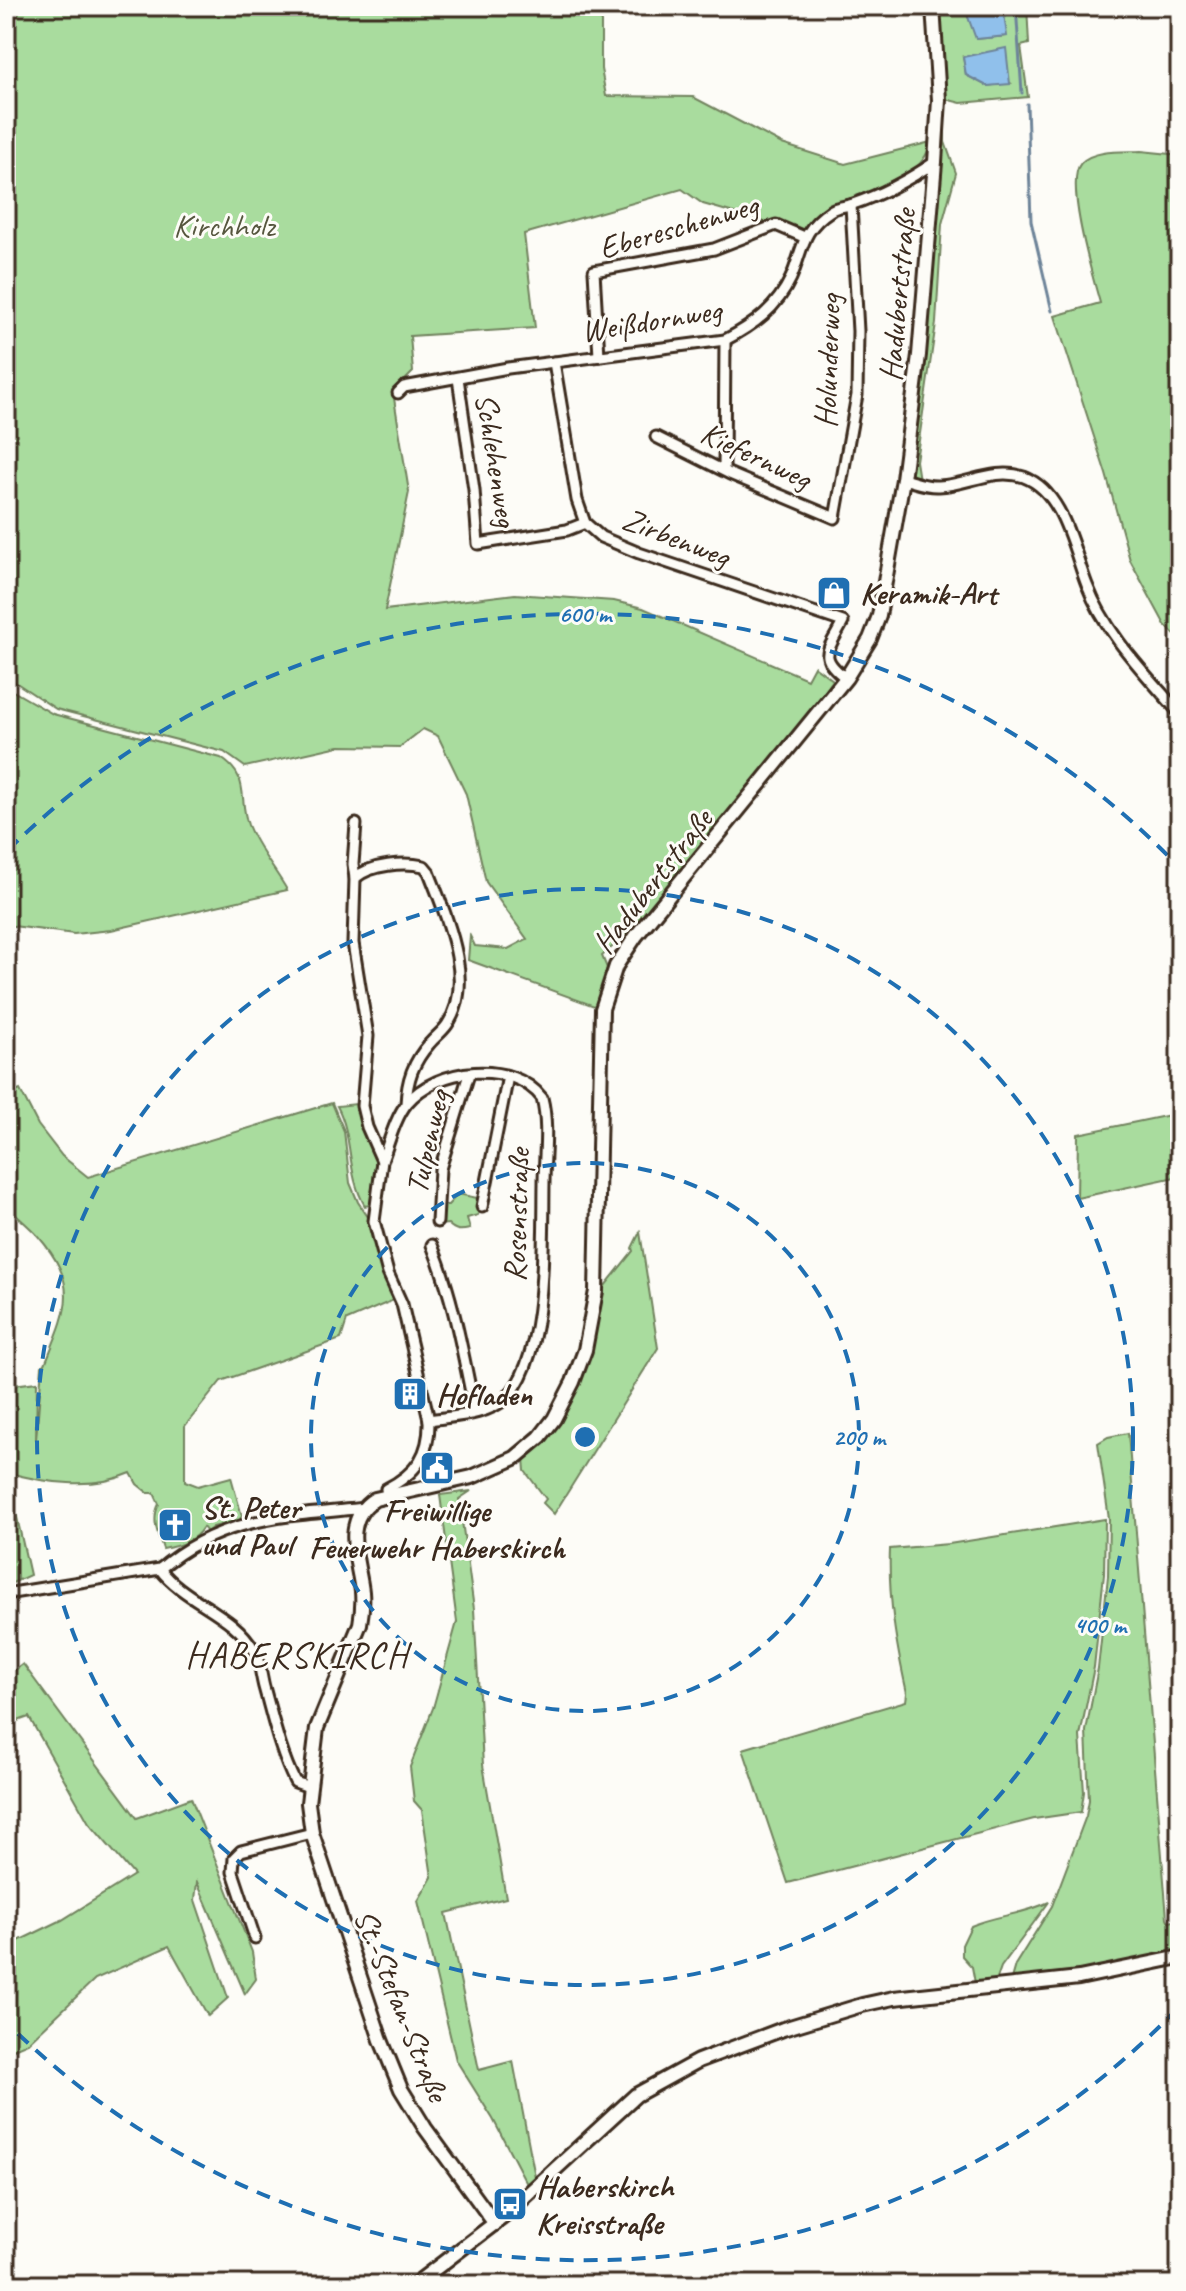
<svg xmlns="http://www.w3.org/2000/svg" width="1186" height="2291" viewBox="0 0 1186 2291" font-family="Caveat,sans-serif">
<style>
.green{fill:#a9dc9e;stroke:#72835e;stroke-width:2;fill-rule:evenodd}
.water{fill:#90c0eb;stroke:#6e8499;stroke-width:2}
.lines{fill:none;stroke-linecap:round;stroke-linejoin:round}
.stream{stroke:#6e8499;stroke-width:3}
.street-casing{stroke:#3b2a1e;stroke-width:15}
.secondary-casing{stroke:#3b2a1e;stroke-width:18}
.street{stroke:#fdfcf7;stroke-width:9}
.secondary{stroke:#fdfcf7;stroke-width:12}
.ring{fill:none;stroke:#1f6fb2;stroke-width:4;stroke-dasharray:14 10}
.labels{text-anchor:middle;stroke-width:6;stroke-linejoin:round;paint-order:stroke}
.park-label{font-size:32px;fill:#56563e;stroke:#fdfcf7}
.street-label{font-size:32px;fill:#3b2a1e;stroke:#fdfcf7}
.poi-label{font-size:32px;font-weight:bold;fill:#3b2a1e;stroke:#fdfcf7;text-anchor:start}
.quarter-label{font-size:36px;letter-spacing:2px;fill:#3b2a1e;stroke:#fdfcf7}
.centre{fill:#1f6fb2;stroke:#fdfcf7;stroke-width:4}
.ring-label{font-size:24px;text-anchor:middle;font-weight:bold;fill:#1f6fb2;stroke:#fdfcf7;stroke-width:6;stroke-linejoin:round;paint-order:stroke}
</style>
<rect width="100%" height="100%" fill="#fdfcf7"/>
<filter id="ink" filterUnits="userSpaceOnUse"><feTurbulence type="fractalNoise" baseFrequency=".0125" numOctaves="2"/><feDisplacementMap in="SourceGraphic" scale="16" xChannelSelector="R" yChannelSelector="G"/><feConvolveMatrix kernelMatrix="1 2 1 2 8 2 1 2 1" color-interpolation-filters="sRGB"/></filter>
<g filter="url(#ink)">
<g class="green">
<path d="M6 6H601V69L606 96 693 97 782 144 845 164 931 142C922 179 881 186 852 201 835 210 819 223 803 233L703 204 682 189 524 234 535 328 410 336 413 372 393 392 409 492 385 610 515 594 614 601 643 608 807 679 814 666 833 680 803 722 631 930 602 956 607 968 597 1007 468 960 470 936 475 946 508 949 527 939 486 882 466 794 438 736 423 729 400 747 339 746 245 767 224 752 56 709 6 676Z"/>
<path d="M938 6H964L977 39 1006 36 1003 6H1027L1029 44 1021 46 1028 97 961 103 945 99ZM963 57 1010 83 987 86 966 75Z"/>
<path d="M945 109V142L956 173 942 224 936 323 916 461 919 480 912 475 910 464Z"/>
<path d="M1141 151 1180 155V640L1165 625 1130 560 1106 474 1055 316 1100 303C1093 278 1064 181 1081 163 1094 149 1124 152 1141 151Z"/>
<path d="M6 687 53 714 221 758C251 778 238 797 248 825 257 848 275 869 287 890L111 930 74 934 6 925Z"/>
<path d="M20 1090 38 1125 62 1156 88 1177 332 1103 344 1131 350 1183 358 1202 372 1223 394 1300 347 1320 341 1339 221 1381 185 1426V1481L198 1486 231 1477 242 1516 239 1521 213 1527 207 1532 203 1527C195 1541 179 1546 163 1549 158 1534 151 1520 159 1504L154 1493H148L137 1484 131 1473C93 1490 44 1483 6 1472V1386L37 1382 36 1440 42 1366 45 1364C67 1310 81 1286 38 1236 28 1225 16 1216 6 1205V1096Z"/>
<path d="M356 1104 362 1129 376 1159 370 1205 365 1206C346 1173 354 1138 337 1106Z"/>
<path d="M1180 1113V1176L1077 1198 1078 1134Z"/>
<path d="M458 1194 482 1199 478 1215 467 1218 470 1229C461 1231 456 1232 448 1224L440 1225 438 1205H448Z"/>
<path d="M640 1232 658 1348 554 1514 543 1503 546 1499 525 1471 524 1458 557 1419 600 1292 633 1251 632 1248Z"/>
<path d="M1128 1433 1167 1918 1169 1922 1180 1920V1953L1079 1973 1011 1979 1015 1965 1052 1906 1086 1816 1089 1800 1086 1731 1098 1668 1108 1576 1109 1519 1098 1443 1108 1437Z"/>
<path d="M471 1491 459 1499 474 1609 483 1765 506 1898 446 1913 479 2070 513 2061 536 2182 529 2188 493 2119 456 2060 418 1901 432 1877 422 1810 414 1801 410 1767 433 1708 457 1622 440 1495Z"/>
<path d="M6 1512 16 1513 30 1575 6 1586Z"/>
<path d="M1105 1519 1104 1574 1094 1667 1080 1736 1084 1792 1081 1812 1034 1819 788 1883 743 1749 906 1701 907 1693C896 1644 888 1599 890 1549L949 1544Z"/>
<path d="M23 1664 137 1818 191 1798 252 1952 256 1979 245 1994 197 1882 195 1900 228 1998 208 2016 169 1946 95 1979 28 2043 9 2051 6 2044V1947L62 1920 134 1875 89 1823 29 1717 6 1725V1677Z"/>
<path d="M1049 1902 1001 1967 996 1981 975 1983 972 1967 962 1956V1945L971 1926C996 1915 1023 1915 1049 1902Z"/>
</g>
<g class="water">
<path d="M964 6H1003L1007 36 976 39Z"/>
<path d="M1006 48 1010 84 987 86 966 75 963 57Z"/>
</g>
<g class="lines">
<g class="stream">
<path d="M1016 6 1022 93"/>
<path d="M1027 104 1031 221 1052 311"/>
</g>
<g class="street-casing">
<g id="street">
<path d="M599 356 594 271 714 249 776 225 804 237"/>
<path d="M554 362 577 500 585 523 601 537 639 553 843 622C829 650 816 656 846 678"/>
<path d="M458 378 474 490 478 544 567 530 585 523"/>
<path d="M398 393 404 387 508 368 725 340C754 325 777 308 791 278 803 250 801 230 830 211 836 206 846 207 853 204 883 194 910 179 935 162"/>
<path d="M656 437 730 474 835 518 857 395 858 331 851 205"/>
<path d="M724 470 725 340"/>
<path d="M903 479C915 482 927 487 939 486 968 485 994 467 1024 477 1064 492 1073 550 1087 585 1106 635 1146 674 1180 714"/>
<path d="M356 824 353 864 355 878 353 943 368 1036 362 1106 367 1127 382 1161 374 1221 388 1273 402 1304 429 1420C430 1454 417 1473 386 1489L387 1495"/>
<path d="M355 878C371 864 404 862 424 866L429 872C445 914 477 982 447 1025 442 1032 435 1037 430 1043 413 1062 407 1080 406 1104"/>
<path d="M382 1161C389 1143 395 1118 407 1103 437 1067 512 1059 542 1098 549 1125 544 1156 544 1184 543 1238 548 1360 505 1399 486 1416 453 1416 429 1420"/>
<path d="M482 1207 508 1076"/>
<path d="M437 1222 440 1169 469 1074"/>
<path d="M432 1245C454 1299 463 1355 475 1412"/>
<path d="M160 1569C185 1602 234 1613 254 1650 260 1660 261 1676 264 1687 273 1719 280 1752 295 1782L309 1787"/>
<path d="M160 1569C221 1516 290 1516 365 1508"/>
<path d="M6 1594 160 1569"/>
<path d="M255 1938 233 1872 234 1858 241 1851 312 1833"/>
</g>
</g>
<g class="secondary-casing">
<g id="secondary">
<path d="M495 2224 425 2128 401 2089 381 2040 312 1833 308 1803 317 1728 360 1624C362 1613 363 1603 362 1592 359 1562 340 1520 375 1499L472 1477 515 1458 540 1437 554 1419 573 1382 585 1350 596 1291 602 1009 616 966 636 936 846 678 870 639 879 616 903 479 919 355 935 162 939 100 933 6"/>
<path d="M414 2285 503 2217 636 2095 698 2061 783 2029 862 2005 894 1998 1079 1978 1180 1957"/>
</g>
</g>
<use href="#street" class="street"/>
<use href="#secondary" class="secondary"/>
</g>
</g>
<g class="ring">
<circle cx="585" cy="1437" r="274"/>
<circle cx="585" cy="1437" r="548"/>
<path d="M1177 2009A823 823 0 0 1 8 2024M8 850A823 823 0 0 1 1177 865"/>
</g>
<defs>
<g id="shop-square" transform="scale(1.8)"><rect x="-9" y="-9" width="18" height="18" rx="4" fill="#1f6fb2" stroke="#fdfcf7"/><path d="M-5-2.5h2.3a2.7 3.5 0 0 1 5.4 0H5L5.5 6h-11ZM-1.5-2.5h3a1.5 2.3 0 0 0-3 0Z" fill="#fff"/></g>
<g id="building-square" transform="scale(1.8)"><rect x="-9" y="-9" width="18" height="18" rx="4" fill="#1f6fb2" stroke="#fdfcf7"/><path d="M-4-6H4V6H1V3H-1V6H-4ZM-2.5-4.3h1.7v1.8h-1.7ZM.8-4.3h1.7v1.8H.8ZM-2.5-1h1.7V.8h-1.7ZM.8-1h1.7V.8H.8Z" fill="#fff"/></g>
<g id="civic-square" transform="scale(1.8)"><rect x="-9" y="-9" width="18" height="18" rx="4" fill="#1f6fb2" stroke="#fdfcf7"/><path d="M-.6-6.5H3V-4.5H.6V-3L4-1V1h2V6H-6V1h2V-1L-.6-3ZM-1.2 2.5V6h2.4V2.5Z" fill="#fff"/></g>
<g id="church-square" transform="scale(1.8)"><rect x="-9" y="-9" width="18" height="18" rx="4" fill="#1f6fb2" stroke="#fdfcf7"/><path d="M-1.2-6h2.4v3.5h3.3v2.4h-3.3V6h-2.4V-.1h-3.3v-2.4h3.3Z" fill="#fff"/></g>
<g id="bus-square" transform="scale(1.8)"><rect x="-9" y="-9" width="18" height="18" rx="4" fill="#1f6fb2" stroke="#fdfcf7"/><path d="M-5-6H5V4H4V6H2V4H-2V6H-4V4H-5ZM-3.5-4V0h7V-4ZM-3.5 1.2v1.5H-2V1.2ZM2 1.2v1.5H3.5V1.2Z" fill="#fff"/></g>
</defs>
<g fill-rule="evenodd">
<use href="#shop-square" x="834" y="593"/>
<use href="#building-square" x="410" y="1394"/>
<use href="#civic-square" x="437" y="1468"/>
<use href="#church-square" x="175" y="1525"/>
<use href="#bus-square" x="510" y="2204"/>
</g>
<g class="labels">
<g class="park-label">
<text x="224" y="236">Kirchholz</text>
</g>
<g class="street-label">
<text transform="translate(678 226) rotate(-16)" y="11">Ebereschenweg</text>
<text transform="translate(897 295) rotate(-85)" y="11">Hadubertstraße</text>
<text transform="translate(651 320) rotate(-9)" y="11">Weißdornweg</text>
<text transform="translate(827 361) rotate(-88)" y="11">Holunderweg</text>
<text transform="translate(756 455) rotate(25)" y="11">Kiefernweg</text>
<text transform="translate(497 460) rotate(81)" y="11">Schlehenweg</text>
<text transform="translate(676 537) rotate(21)" y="11">Zirbenweg</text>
<text transform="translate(652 881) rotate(-52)" y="11">Hadubertstraße</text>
<text transform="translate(427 1142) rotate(-77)" y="11">Tulpenweg</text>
<text transform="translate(516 1215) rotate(-88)" y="11">Rosenstraße</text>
<text transform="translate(402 2005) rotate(68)" y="11">St.-Stefan-Straße</text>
</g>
<g class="poi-label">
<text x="860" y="604">Keramik-Art</text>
<text x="436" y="1405">Hofladen</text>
<text x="201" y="1518">St. Peter<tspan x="201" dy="37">und Paul</tspan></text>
<text x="437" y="1521" text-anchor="middle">Freiwillige<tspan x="437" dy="37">Feuerwehr Haberskirch</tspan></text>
<text x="536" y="2197">Haberskirch<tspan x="536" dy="37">Kreisstraße</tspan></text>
</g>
<g class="quarter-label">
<text x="297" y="1667">HABERSKIRCH</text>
</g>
</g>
<circle cx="585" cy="1437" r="12" class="centre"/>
<g class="ring-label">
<text x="585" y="622">600 m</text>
<text x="859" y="1445">200 m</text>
<text x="1100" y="1633">400 m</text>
</g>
<rect width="1186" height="2291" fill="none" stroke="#fdfcf7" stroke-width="32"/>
<rect x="16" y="16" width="1154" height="2259" fill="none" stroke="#3b2a1e" stroke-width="3" filter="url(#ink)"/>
</svg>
